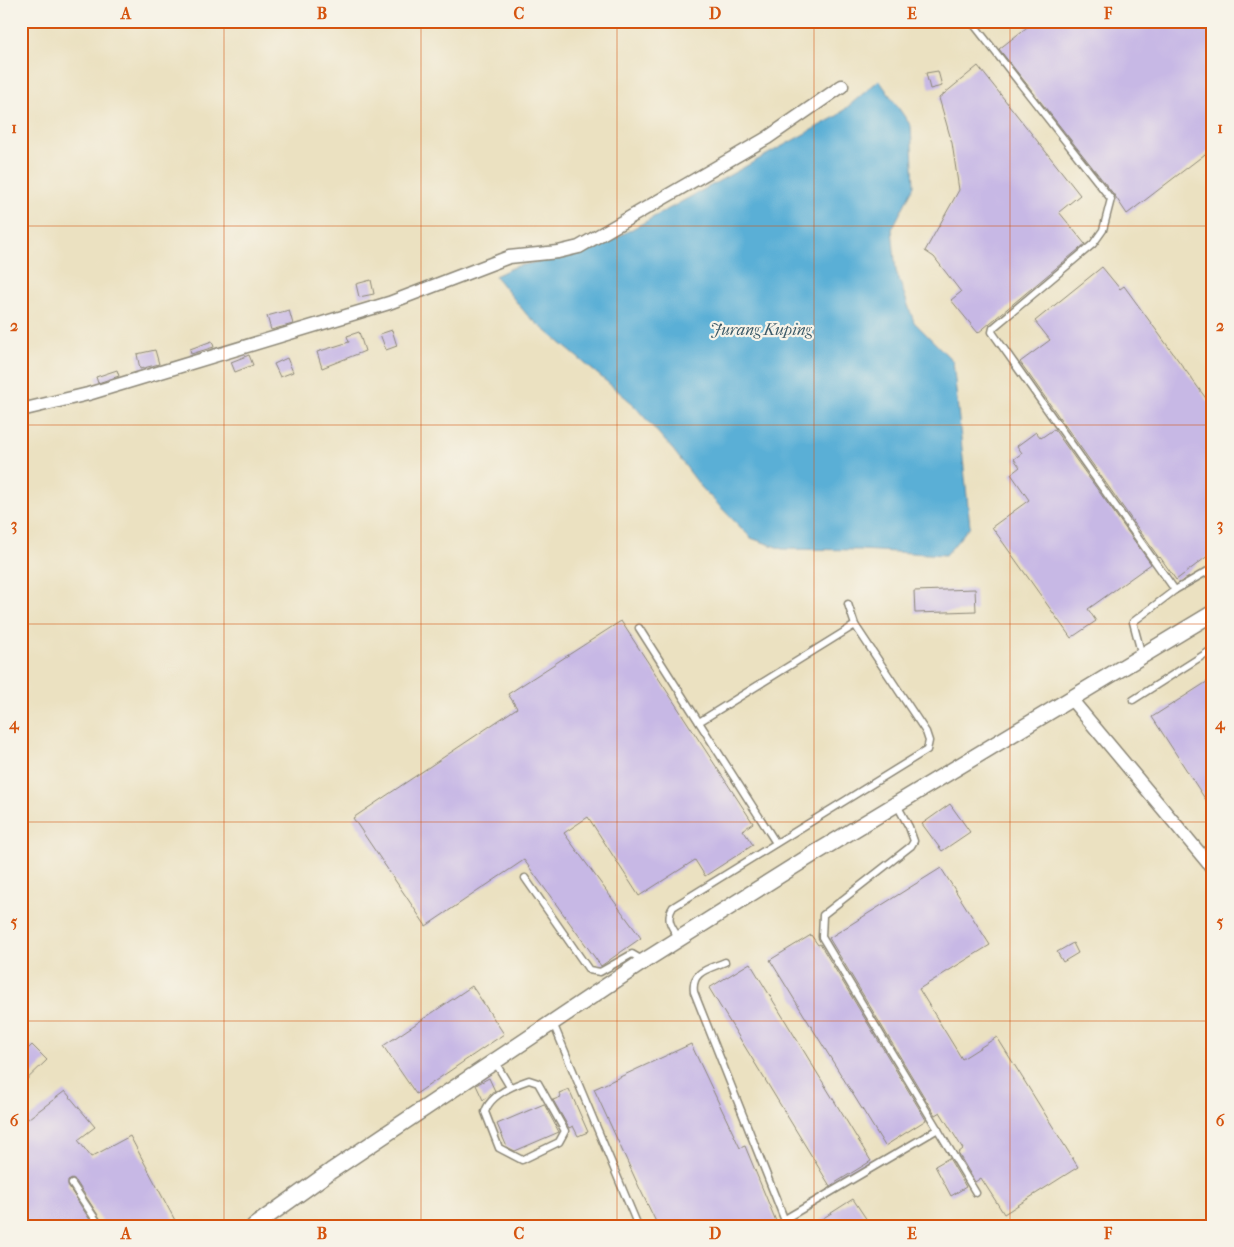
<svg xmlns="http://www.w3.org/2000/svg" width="1234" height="1247" viewBox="0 0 1234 1247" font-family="'IM FELL French Canon',serif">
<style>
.water{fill:#5aafd6;stroke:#426d80}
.building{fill:#c7b8e5}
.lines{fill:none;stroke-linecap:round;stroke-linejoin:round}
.service-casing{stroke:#8b8676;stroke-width:9}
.minor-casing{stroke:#8b8676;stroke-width:15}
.tertiary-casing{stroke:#8b8676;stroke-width:18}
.service{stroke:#fff;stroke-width:6}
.minor{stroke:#fff;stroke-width:12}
.tertiary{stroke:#fff;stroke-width:15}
.grid{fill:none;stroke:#d5540f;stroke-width:1;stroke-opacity:0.55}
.labels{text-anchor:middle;stroke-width:4.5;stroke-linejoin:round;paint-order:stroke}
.water-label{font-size:16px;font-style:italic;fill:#3b5967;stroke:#f7f3e8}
.neatline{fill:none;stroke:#d5540f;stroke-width:2}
.grid-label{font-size:16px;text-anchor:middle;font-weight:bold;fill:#d5540f}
</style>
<rect width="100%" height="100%" fill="#f7f3e8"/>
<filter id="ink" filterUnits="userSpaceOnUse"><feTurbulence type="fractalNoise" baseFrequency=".02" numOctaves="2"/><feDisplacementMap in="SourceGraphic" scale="10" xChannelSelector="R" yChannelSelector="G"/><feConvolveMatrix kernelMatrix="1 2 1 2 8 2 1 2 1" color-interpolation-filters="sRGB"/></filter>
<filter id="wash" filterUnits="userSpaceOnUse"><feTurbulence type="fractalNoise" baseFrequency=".0096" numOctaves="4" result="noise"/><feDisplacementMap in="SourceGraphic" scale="20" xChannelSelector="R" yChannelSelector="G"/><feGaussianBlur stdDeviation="1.12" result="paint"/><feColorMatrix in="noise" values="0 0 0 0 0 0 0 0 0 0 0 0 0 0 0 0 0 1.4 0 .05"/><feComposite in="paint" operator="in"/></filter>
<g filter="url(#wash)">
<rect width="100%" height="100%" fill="#ebe1c1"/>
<path class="water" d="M879 80 911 126 914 186 892 229 896 271 914 322 953 361 970 526 946 555 861 550 782 549 751 538 702 488 674 451 631 402 528 316 495 276 514 267 596 249 837 116Z"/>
<g id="blocks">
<g class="building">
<path d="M1035 21H1213V148L1127 214 1115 196 999 49Z"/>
<path d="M978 66 1080 195 1059 212 1085 244 978 333 951 300 961 292 934 257 925 251 959 190 952 143 939 98Z"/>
<path d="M938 71 942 86 930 89 926 73Z"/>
<path d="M1102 267 1120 289 1124 286 1213 408V552L1176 580 1160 557 1159 558 1020 362 1050 340 1035 321Z"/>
<path d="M371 280 374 294 359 297 356 284Z"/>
<path d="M289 310 293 324 271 330 267 316Z"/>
<path d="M392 330 397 346 386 350 380 334Z"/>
<path d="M359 332 365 351 322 368 317 352 349 342 347 336Z"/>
<path d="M212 341 214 347 191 354 190 349Z"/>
<path d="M155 350 159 364 140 369 137 354Z"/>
<path d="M249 355 253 365 235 372 231 362Z"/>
<path d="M287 358 293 372 280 377 274 364Z"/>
<path d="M117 370 119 376 98 383 96 377Z"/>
<path d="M1054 429 1151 564 1088 609 1096 621 1071 638 992 527 1029 500 1011 474 1020 467 1014 459 1022 453 1017 446 1036 432 1041 438Z"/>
<path d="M975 589 976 611 915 613 914 591Z"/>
<path d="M621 621 753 823 743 830 753 845 705 876 695 860 639 896 588 817 564 833 641 938 601 966 524 860 426 926 353 818 517 708 508 694Z"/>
<path d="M1213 678V811L1152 717Z"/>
<path d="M950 804 970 832 942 851 922 824Z"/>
<path d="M941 868 990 945 919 989 962 1059 997 1037 1078 1167 1004 1214 981 1178 975 1182 958 1153 963 1149 940 1112 935 1115 829 938Z"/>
<path d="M811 935 818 945 820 944 926 1120 885 1146 770 960Z"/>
<path d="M1073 943 1078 953 1063 962 1057 952Z"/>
<path d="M750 963 871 1161 830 1186 709 988Z"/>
<path d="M472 986 504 1034 416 1094 383 1046Z"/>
<path d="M691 1044 740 1148 745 1146 778 1226H658L639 1187 594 1089Z"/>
<path d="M32 1045 47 1060 21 1085V1056Z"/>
<path d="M489 1078 495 1091 483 1100 476 1085Z"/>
<path d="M569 1089 588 1132 578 1136 573 1126 569 1128 553 1100 561 1097 559 1093Z"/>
<path d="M65 1091 95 1127 78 1140 91 1157 130 1136 178 1226H105L76 1181 72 1179 68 1181V1186L94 1226H21V1124Z"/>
<path d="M544 1104 559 1132 515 1151 507 1147 497 1124Z"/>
<path d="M949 1158 966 1187 951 1196 935 1166Z"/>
<path d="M853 1199 871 1226H811Z"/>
</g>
</g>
</g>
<g filter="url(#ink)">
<use href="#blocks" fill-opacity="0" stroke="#8b8676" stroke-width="1"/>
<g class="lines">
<g class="service-casing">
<g id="service">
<path d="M954 21H955"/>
<path d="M971 21 1111 199 1103 230 1093 244 993 328 992 332 1175 590 1133 622 1142 656"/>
<path d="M1175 590 1213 568"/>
<path d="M639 628 776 843"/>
<path d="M1133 700 1213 649"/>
<path d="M699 722 855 625"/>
<path d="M897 805 909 827 914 841 911 846 823 915 822 937 976 1193"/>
<path d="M525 878 589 970 600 972 632 954 644 961"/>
<path d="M679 938C672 928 665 919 673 907L927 750 929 741 926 732 855 625 848 604"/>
<path d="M725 962C709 969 691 971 694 992L787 1226"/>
<path d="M553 1023 638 1226"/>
<path d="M495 1062 510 1087"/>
<path d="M529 1080 538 1083 565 1131 559 1142 522 1160 499 1148 485 1112C490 1095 514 1085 529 1080Z"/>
<path d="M72 1184 100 1226"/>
<path d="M785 1219 938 1129"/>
</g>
</g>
<g class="minor-casing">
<g id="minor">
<path d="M21 410 88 394 389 303 509 257 558 252 579 247 767 138 842 86"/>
<path d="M1071 699 1213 869"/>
</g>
</g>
<g class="tertiary-casing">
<path id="tertiary" d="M254 1226 331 1171 644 961 807 858 1213 613"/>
</g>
<use href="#service" class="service"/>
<use href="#minor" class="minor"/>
<use href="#tertiary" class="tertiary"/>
</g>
</g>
<path class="grid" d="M224 21V1226M421 21V1226M617 21V1226M814 21V1226M1010 21V1226M21 226H1213M21 425H1213M21 624H1213M21 822H1213M21 1021H1213"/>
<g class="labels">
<g class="water-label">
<text x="761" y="335">Jurang Kuping</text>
</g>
</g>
<rect width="1234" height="1247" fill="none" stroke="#f7f3e8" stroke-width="55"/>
<rect x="28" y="28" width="1178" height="1192" class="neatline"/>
<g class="grid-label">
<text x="126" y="19">A</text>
<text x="322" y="19">B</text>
<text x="519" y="19">C</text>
<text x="715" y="19">D</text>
<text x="912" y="19">E</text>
<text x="1108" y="19">F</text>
<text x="14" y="133">1</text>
<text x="1220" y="133">1</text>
<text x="14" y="331">2</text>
<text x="1220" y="331">2</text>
<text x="14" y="530">3</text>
<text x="1220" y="530">3</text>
<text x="14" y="729">4</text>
<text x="1220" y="729">4</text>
<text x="14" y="927">5</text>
<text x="1220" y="927">5</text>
<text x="14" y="1126">6</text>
<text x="1220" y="1126">6</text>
<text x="126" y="1239">A</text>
<text x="322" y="1239">B</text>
<text x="519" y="1239">C</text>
<text x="715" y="1239">D</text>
<text x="912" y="1239">E</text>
<text x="1108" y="1239">F</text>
</g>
</svg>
